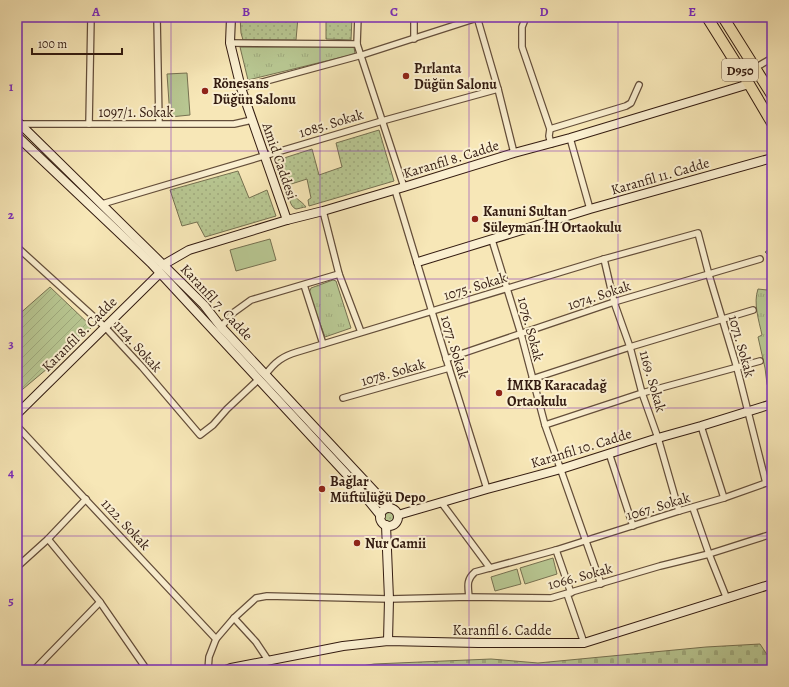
<svg xmlns="http://www.w3.org/2000/svg" width="789" height="687" viewBox="0 0 789 687" font-family="Alegreya,serif">
<style>
.grass{fill:url(#grass-dots);stroke:#767151}
.cemetery{fill:url(#cemetery-stones);stroke:#767151}
.park{fill:url(#park-tufts);stroke:#767151}
.garden{fill:url(#garden-furrows);stroke:#767151}
.pitch{fill:#b8c792;stroke:#767151}
.lines{fill:none;stroke-linecap:round;stroke-linejoin:round}
.street-casing{stroke:#644e3a;stroke-width:8}
.secondary-casing{stroke:#331b10;stroke-width:10}
.highway-casing{stroke:#331b10;stroke-width:12}
.street{stroke:#faefd0;stroke-width:5.5}
.secondary{stroke:#faefd0;stroke-width:8}
.highway{stroke:#f7e7b7;stroke-width:10}
.grid{fill:none;stroke:#7b2cbf;stroke-width:1;stroke-opacity:0.55}
.poi-dot{fill:#8f2418;stroke:#faefd0;stroke-width:1.5}
.labels{text-anchor:middle;stroke-width:4;stroke-linejoin:round;paint-order:stroke}
.shield{fill:#faefd0;stroke:#6f5b4a;stroke-width:1}
.shield-label{font-size:13px;font-weight:bold;fill:#331b10}
.poi-label{font-size:14px;font-weight:bold;fill:#331b10;stroke:#faefd0;text-anchor:start}
.street-label{font-size:14px;fill:#331b10;stroke:#faefd0}
.neatline{fill:none;stroke:#7b2cbf;stroke-width:1.5}
.grid-label{font-size:13px;text-anchor:middle;font-weight:bold;fill:#7b2cbf}
</style>
<defs>
<pattern id="grass-dots" width="8" height="8" patternUnits="userSpaceOnUse"><rect width="8" height="8" fill="#b8c792"/><path d="M2 2h.1M6 6h.1" fill="none" stroke="#9faa7d" stroke-width="1.8" stroke-linecap="round"/></pattern>
<pattern id="cemetery-stones" width="16" height="16" patternUnits="userSpaceOnUse"><rect width="16" height="16" fill="#b8c792"/><path d="M2 7V4a2 2 0 0 1 4 0v3zM10 15v-3a2 2 0 0 1 4 0v3z" fill="#9faa7d"/></pattern>
<pattern id="park-tufts" width="24" height="20" patternUnits="userSpaceOnUse"><rect width="24" height="20" fill="#b8c792"/><path d="M3 7l-1-3M5 7V3M7 7l1-3M15 17l-1-3M17 17v-4M19 17l1-3" fill="none" stroke="#9faa7d"/></pattern>
<pattern id="garden-furrows" width="10" height="10" patternUnits="userSpaceOnUse"><rect width="10" height="10" fill="#b8c792"/><path d="M-1 1l2-2M0 10L10 0M9 11l2-2" fill="none" stroke="#9faa7d"/></pattern>
</defs>
<rect width="100%" height="100%" fill="#f7e7b7"/>
<filter id="stains"><feTurbulence type="fractalNoise" baseFrequency=".005" numOctaves="4"/><feColorMatrix values="0 0 0 0 .2 0 0 0 0 .09 0 0 0 0 .02 0 0 0 .5 -.17"/></filter>
<radialGradient id="worn" r=".72"><stop offset=".6" stop-color="#630" stop-opacity="0"/><stop offset="1" stop-color="#630" stop-opacity=".3"/></radialGradient>
<g class="grass">
<path d="M240 17H298L296 40H243L241 33Z"/>
<path d="M326 17H352L351 40 326 39Z"/>
<path d="M379 130 394 181 309 206 308 200 311 198 307 179 285 186 278 160 312 149 319 175 342 167 336 143Z"/>
<path d="M238 171 249 198 267 190 276 216 205 237 197 222 182 226 170 190Z"/>
<path d="M290 189C294 199 301 200 306 207 303 207 298 209 296 209 290 207 288 195 287 190Z"/>
<circle cx="389" cy="517" r="4.5"/>
</g>
<path class="cemetery" d="M760 644 772 662V670H338L374 664 491 659 538 663 706 647Z"/>
<g class="park">
<path d="M240 47H354L355 54 248 80Z"/>
<path d="M772 233V259L765 252 768 250 769 238Z"/>
<path d="M772 269V396L767 384 765 368 758 337 762 335C759 321 753 303 758 289L767 290Z"/>
<path d="M333 280 336 281 351 328 325 337 309 293 311 288Z"/>
</g>
<path class="garden" d="M50 287 92 327 60 358 17 394V316Z"/>
<g class="pitch">
<path d="M187 73 190 115 170 117 167 74Z"/>
<path d="M270 239 276 260 236 271 230 250Z"/>
<path d="M553 558 557 574 525 584 520 568Z"/>
<path d="M517 569 521 584 495 591 491 577Z"/>
</g>
<g class="lines">
<g class="street-casing">
<g id="street">
<path d="M157 17 159 123"/>
<path d="M358 17 357 44 404 187"/>
<path d="M414 17V39"/>
<path d="M477 17 498 89 514 153"/>
<path d="M526 17 522 27V47L550 129 626 106 631 103 639 85"/>
<path d="M230 43 357 44"/>
<path d="M755 68 772 58"/>
<path d="M241 88 362 55 477 18"/>
<path d="M20 124H234L252 120"/>
<path d="M89 124 91 17"/>
<path d="M550 129 549 136 551 144"/>
<path d="M570 138 590 209"/>
<path d="M395 190 449 368 487 489"/>
<path d="M102 204 382 121 498 89"/>
<path d="M323 211 339 274 361 332"/>
<path d="M492 240 521 334 545 425 601 584"/>
<path d="M17 247 105 327 142 367 200 435 213 425 227 409 259 379"/>
<path d="M604 259 614 302 630 347 642 393 658 438 679 511"/>
<path d="M304 285 323 344"/>
<path d="M221 327 233 313 251 300 339 274"/>
<path d="M446 359 614 302 760 259"/>
<path d="M266 374C275 362 283 356 297 352L604 259 698 233 709 275 737 368 766 483 772 482"/>
<path d="M532 379 630 347 753 310"/>
<path d="M343 398 449 368"/>
<path d="M545 425 642 393 760 361"/>
<path d="M17 426 216 639"/>
<path d="M701 426 724 498"/>
<path d="M609 453 633 526"/>
<path d="M441 502 490 568"/>
<path d="M693 508 709 554 727 599"/>
<path d="M48 539 100 602 147 670"/>
<path d="M556 550 571 593"/>
<path d="M17 567 48 539 86 499"/>
<path d="M567 594 584 643"/>
<path d="M469 597C468 586 466 580 475 572L556 550 679 511 724 498 766 483"/>
<path d="M234 618 256 642 268 660"/>
<path d="M34 670 100 602"/>
<path d="M208 670 209 657 216 639 234 618 256 598 267 596 389 599 469 597 551 598 660 566 709 554 772 534"/>
</g>
</g>
<g class="secondary-casing">
<g id="secondary">
<path d="M231 17 230 43 241 88 287 220"/>
<path d="M17 121 204 305 221 327 390 508"/>
<path d="M17 136 151 263 350 478 381 516"/>
<path d="M418 262 590 209 772 158"/>
<path d="M163 265 189 250 287 220 323 211 404 187 514 153 570 138 749 84"/>
<path d="M17 414 160 273"/>
<circle cx="389" cy="517" r="9"/>
<path d="M398 515 487 489 561 469 658 438 701 426 772 404"/>
<path d="M386 525 389 599 388 641"/>
<path d="M226 670 231 668 343 646 388 641 478 643H584L772 584"/>
</g>
</g>
<g class="highway-casing">
<g id="highway">
<path d="M707 17 749 84 772 123"/>
<path d="M723 17 772 95"/>
</g>
</g>
<use href="#street" class="street"/>
<use href="#secondary" class="secondary"/>
<use href="#highway" class="highway"/>
</g>
<path class="grid" d="M171 17V670M320 17V670M469 17V670M618 17V670M17 151H772M17 279H772M17 408H772M17 536H772"/>
<g class="poi-dot">
<circle cx="406" cy="76" r="4"/>
<circle cx="205" cy="91" r="4"/>
<circle cx="475" cy="219" r="4"/>
<circle cx="499" cy="393" r="4"/>
<circle cx="322" cy="489" r="4"/>
<circle cx="357" cy="543" r="4"/>
</g>
<g class="labels">
<rect class="shield" x="722" y="59" width="36" height="22" rx="3"/>
<g class="shield-label">
<text x="740" y="75">D950</text>
</g>
<g class="poi-label">
<text x="414" y="73">Pırlanta<tspan x="414" dy="16">Düğün Salonu</tspan></text>
<text x="213" y="88">Rönesans<tspan x="213" dy="16">Düğün Salonu</tspan></text>
<text x="483" y="216">Kanuni Sultan<tspan x="483" dy="16">Süleyman İH Ortaokulu</tspan></text>
<text x="507" y="390">İMKB Karacadağ<tspan x="507" dy="16">Ortaokulu</tspan></text>
<text x="330" y="486">Bağlar<tspan x="330" dy="16">Müftülüğü Depo</tspan></text>
<text x="365" y="548">Nur Camii</text>
</g>
<g class="street-label">
<text x="136" y="117">1097/1. Sokak</text>
<text transform="translate(331 123) rotate(-17)" y="5">1085. Sokak</text>
<text transform="translate(451 159) rotate(-17)" y="5">Karanfil 8. Cadde</text>
<text transform="translate(280 161) rotate(71)" y="5">Amid Caddesi</text>
<text transform="translate(660 176) rotate(-16)" y="5">Karanfil 11. Cadde</text>
<text transform="translate(475 286) rotate(-17)" y="5">1075. Sokak</text>
<text transform="translate(599 295) rotate(-18)" y="5">1074. Sokak</text>
<text transform="translate(217 302) rotate(47)" y="5">Karanfil 7. Cadde</text>
<text transform="translate(531 329) rotate(75)" y="5">1076. Sokak</text>
<text transform="translate(79 334) rotate(-45)" y="5">Karanfil 8. Cadde</text>
<text transform="translate(138 346) rotate(48)" y="5">1124. Sokak</text>
<text transform="translate(742 346) rotate(74)" y="5">1071. Sokak</text>
<text transform="translate(455 347) rotate(73)" y="5">1077. Sokak</text>
<text transform="translate(393 372) rotate(-16)" y="5">1078. Sokak</text>
<text transform="translate(653 381) rotate(74)" y="5">1169. Sokak</text>
<text transform="translate(581 448) rotate(-17)" y="5">Karanfil 10. Cadde</text>
<text transform="translate(658 506) rotate(-17)" y="5">1067. Sokak</text>
<text transform="translate(126 524) rotate(47)" y="5">1122. Sokak</text>
<text transform="translate(580 576) rotate(-15)" y="5">1066. Sokak</text>
<text x="502" y="635">Karanfil 6. Cadde</text>
</g>
</g>
<rect width="789" height="687" fill="none" stroke="#f7e7b7" stroke-width="44"/>
<path d="M32 48v6h90v-6" fill="none" stroke="#331b10" stroke-width="2"/>
<text x="38" y="48" font-size="12" fill="#331b10" stroke="#faefd0" stroke-width="3" paint-order="stroke">100 m</text>
<rect x="22" y="22" width="745" height="643" class="neatline"/>
<g class="grid-label">
<text x="96" y="16">A</text>
<text x="246" y="16">B</text>
<text x="394" y="16">C</text>
<text x="544" y="16">D</text>
<text x="692" y="16">E</text>
<text x="11" y="91">1</text>
<text x="11" y="219">2</text>
<text x="11" y="348">3</text>
<text x="11" y="477">4</text>
<text x="11" y="605">5</text>
</g>
<rect width="100%" height="100%" filter="url(#stains)"/>
<rect width="100%" height="100%" fill="url(#worn)"/>
</svg>
